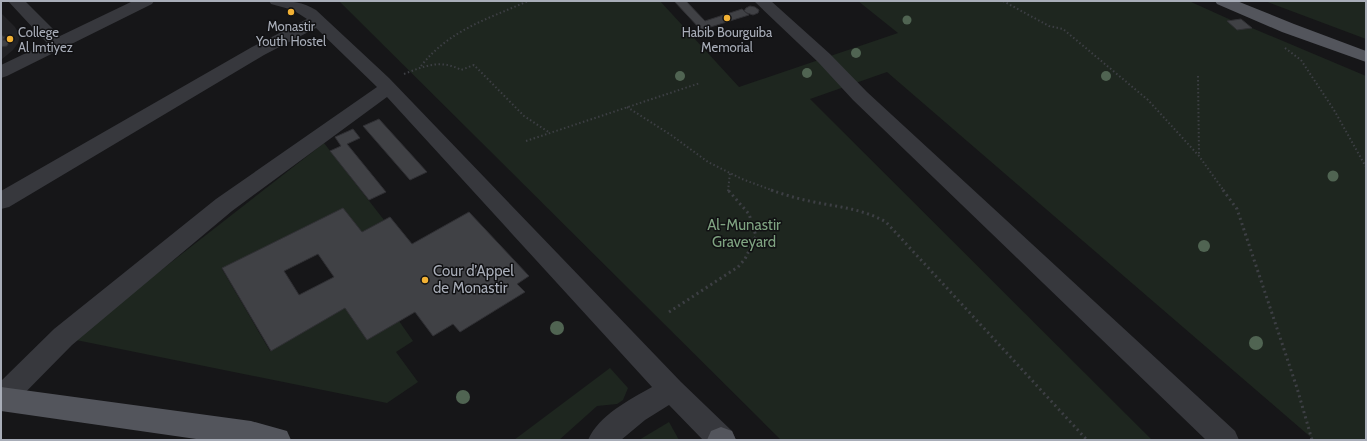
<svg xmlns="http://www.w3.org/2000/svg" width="1367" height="441" viewBox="0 0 1367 441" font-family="Cabin,sans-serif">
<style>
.built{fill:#222225}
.green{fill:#1e261f}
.building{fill:#404145;stroke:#303034;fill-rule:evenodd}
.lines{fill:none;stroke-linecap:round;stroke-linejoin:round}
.path-far1{stroke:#3d3f44;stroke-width:2;stroke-dasharray:1.5 2.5;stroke-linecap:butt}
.path{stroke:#3d3f44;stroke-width:3;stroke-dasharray:2 3.5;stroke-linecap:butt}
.minor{fill:#37383d;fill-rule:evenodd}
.major{fill:#53555c;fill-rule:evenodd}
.tree{fill:#506452}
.poi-dot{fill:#f2b134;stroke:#111113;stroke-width:1.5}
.labels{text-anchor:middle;stroke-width:3;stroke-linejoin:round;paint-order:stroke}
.far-poi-label{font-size:13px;fill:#a8adb8;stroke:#111113}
.park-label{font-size:15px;fill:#7fa381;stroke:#111113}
.poi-label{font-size:15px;fill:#a8adb8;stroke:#111113;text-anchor:start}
</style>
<rect width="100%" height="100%" fill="#161618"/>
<path class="built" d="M1 13 15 27 20 36 18 43 13 50 1 60Z"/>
<g class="green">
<path d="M339 1H660L739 87 898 33 858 1H1189L1231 20 1241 19 1252 28 1366 76V440H1314L887 72 810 99 1152 440H781Z"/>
<path d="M1265 1H1366V39Z"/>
<path d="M324 143 384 220 362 232 344 210 222 269 270 351 345 308 367 340 399 321 413 341 396 352 418 382 387 403 76 340 83 331Z"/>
<path d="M610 368 628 388 623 400 617 404 597 406 559 440H514Z"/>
<path d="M669 422 679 440H639Z"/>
</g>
<g class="building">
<path d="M674 1H686L705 21 742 9 749 15 701 30Z"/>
<path d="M750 6 755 7 759 10 758 13 753 15 747 13 744 11 746 8Z"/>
<path d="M1241 19 1252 28 1237 30 1227 21Z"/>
<path d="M1 35 5 37 3 40 11 39 7 46 1 47Z"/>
<path d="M379 119 427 172 410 180 363 126Z"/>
<path d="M353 129 360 138 347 144 386 192 369 200 330 151 341 146 335 137Z"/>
<path d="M343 208 362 232 390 217 412 244 469 212 529 276 517 284 525 292 460 332 453 324 433 336 415 312 367 340 345 308 271 351 222 268ZM318 254 334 277 299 295 284 271Z"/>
</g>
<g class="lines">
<g class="path-far1">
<path d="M1003 1 1049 26 1063 29 1148 100 1199 156 1224 191"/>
<path d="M1285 48 1301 60 1334 110 1366 167"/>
<path d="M421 66C449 30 488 19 528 1"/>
<path d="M404 74C424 66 441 59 461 70L474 65 524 116 550 133"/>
<path d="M1198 76 1199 156"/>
<path d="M627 107 671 135 708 162 742 179 774 191"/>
<path d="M526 141 700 83"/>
<path d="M728 191 730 173"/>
</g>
<g class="path">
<path d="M771 190C785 195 799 199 814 202 839 207 863 209 886 222L1087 440"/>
<path d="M1223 190 1237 209 1297 388 1312 440"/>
<path d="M669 312 738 267 745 259 756 236 749 214 728 190"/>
</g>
<g class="minor">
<path d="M8 1H25L60 36 133 1H154L152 4 7 76 1 78V65L47 43Z"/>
<path d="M269 1C288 1 299 0 316 10L389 78 681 382 732 431 736 440H703L669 405 645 420 621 440H588C599 415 629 400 652 387L387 97 232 211 72 345 10 408 1 411V381L54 329 216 199 377 87 316 28 264 55 9 207 1 209V191L252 47 307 19 293 10 271 4Z"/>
<path d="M754 1H771L830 54 867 92 1235 431 1239 440H1206L853 100 818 62Z"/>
</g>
<g class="major">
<path d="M1215 1H1237L1294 24 1366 51V62L1282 32 1217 4Z"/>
<path d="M1 387 251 421 287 431 291 440H203L1 411Z"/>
<path d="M721 427 732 431 736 440H707L711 431Z"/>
</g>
</g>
<g class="tree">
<circle cx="907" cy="20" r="4.5"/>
<circle cx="856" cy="53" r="5"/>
<circle cx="807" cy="73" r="5"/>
<circle cx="680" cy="76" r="5"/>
<circle cx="1106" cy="76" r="5"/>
<circle cx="1333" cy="176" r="5.5"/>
<circle cx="1204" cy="246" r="6"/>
<circle cx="557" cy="328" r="7"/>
<circle cx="1256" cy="343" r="7"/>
<circle cx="463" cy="397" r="7"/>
</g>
<g class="poi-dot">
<circle cx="291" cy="12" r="4"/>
<circle cx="727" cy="18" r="4"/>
<circle cx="10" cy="39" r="4"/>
<circle cx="425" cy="280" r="4"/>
</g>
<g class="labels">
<g class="far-poi-label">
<text x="291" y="31">Monastir<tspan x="291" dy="15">Youth Hostel</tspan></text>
<text x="18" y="37" text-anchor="start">College<tspan x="18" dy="15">Al Imtiyez</tspan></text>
<text x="727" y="37">Habib Bourguiba<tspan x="727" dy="15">Memorial</tspan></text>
</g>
<g class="park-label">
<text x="744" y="230">Al-Munastir<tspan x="744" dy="17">Graveyard</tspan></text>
</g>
<g class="poi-label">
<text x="433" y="276">Cour d’Appel<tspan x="433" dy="17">de Monastir</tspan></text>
</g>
</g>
<rect width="1367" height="441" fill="none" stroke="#a8adb8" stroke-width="4"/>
</svg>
